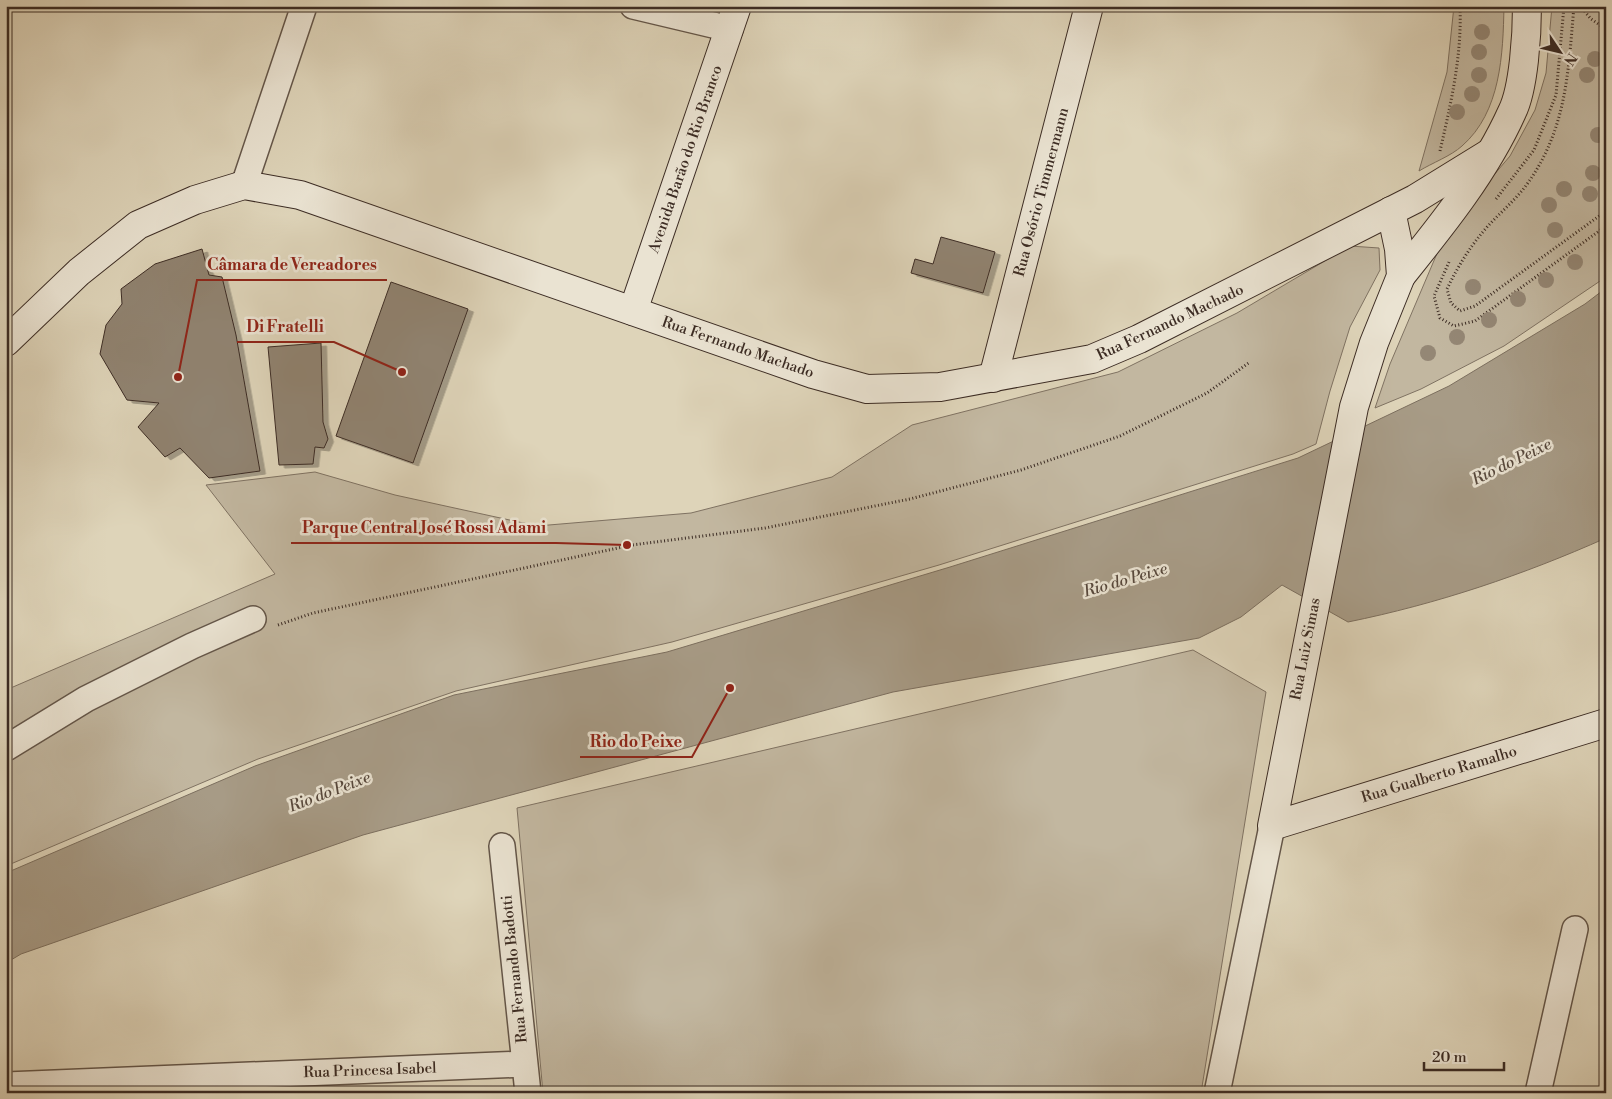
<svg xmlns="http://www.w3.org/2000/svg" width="1612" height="1099" viewBox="0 0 1612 1099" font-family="'Libre Bodoni',serif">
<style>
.green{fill:#c2b7a0;stroke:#7f7262}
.water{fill:#a79b86;stroke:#7c6f5f}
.building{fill:#908371;stroke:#3c2c24;filter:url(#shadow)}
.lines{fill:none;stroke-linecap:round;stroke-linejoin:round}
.street-casing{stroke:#645649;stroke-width:28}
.secondary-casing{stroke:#3c2c24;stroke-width:30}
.path{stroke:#3c2c24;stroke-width:3;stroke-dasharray:1 2.5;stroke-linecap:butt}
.street{stroke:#eae3d2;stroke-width:25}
.secondary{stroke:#eae3d2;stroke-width:28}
.tree{fill:#948775}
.labels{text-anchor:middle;stroke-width:5;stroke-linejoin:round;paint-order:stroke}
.street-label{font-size:15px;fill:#3c2c24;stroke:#eae3d2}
.water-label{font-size:16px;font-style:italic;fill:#57483c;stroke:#eae3d2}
.leader{fill:none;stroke:#8f2418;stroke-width:2}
.callout-dot{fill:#8f2418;stroke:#eae3d2;stroke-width:2}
.callout-label{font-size:16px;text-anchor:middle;font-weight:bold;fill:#8f2418;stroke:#eae3d2;stroke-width:5;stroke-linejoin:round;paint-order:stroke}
</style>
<defs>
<filter id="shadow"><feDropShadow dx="5.5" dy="3" stdDeviation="0" flood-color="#0004"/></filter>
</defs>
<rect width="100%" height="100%" fill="#ded4b9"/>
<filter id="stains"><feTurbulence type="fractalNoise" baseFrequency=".004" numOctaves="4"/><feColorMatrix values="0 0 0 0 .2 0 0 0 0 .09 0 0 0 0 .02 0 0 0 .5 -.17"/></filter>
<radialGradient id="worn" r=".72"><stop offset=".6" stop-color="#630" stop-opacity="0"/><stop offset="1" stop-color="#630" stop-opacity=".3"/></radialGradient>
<g class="green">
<path d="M1454 6H1504C1503 54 1501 112 1462 146 1451 156 1432 163 1419 171L1447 72Z"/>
<path d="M1552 6H1606V277L1504 346 1421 389 1375 408 1390 364 1447 230 1510 156 1535 110 1546 73Z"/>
<path d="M1350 246 1379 248 1380 270 1350 327 1330 391 1316 444 1293 454 939 565 672 642 456 691 258 759 6 866V690L275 574 206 485 315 472 395 495 537 526 691 513 832 477 912 425 1118 372 1237 313Z"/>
<path d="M1193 650 1266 692 1201 1093H543L517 808Z"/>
</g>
<path class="water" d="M1606 288V538C1523 575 1437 604 1348 622L1282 585 1241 617 1199 638 893 692 363 835 21 954 6 963V873L255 766 454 695 667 652 950 567 1298 458 1449 386 1585 304Z"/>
<g class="building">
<path d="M941 237 995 252 983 293 911 273 915 259 933 264Z"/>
<path d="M202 249 209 275 222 277 236 335 260 471 209 478 180 448 165 457 138 427 159 403 127 400 100 354 106 325 122 304 121 289 155 264Z"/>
<path d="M391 282 468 309 413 463 336 436Z"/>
<path d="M321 343 323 422 328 439 324 448 315 447 313 464 279 465 268 347Z"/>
</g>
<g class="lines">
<g class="street-casing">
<g id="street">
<path d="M633 6 730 29"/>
<path d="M244 185 304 6"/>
<path d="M6 748 86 699 192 646 253 619"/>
<path d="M502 846 528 1093"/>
<path d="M6 1085 524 1064"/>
<path d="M1217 1093 1272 826"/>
<path d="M1538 1093 1575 929"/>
</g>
</g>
<g class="secondary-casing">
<g id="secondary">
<path d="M1391 211 1399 249 1401 276 1374 343 1354 407 1272 826 1606 723"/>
<path d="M1401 276C1442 225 1485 172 1512 112 1524 88 1527 33 1527 6"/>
<path d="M633 311 737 6"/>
<path d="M6 342 79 272 138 225 195 200 244 185 300 195 813 374 867 389 940 387 1092 359 1139 339 1415 199 1488 154"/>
<path d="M993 378 1089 6"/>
</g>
</g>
<g class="path">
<path d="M1574 6C1568 73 1567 130 1525 187 1514 201 1500 213 1488 226 1471 245 1458 266 1447 289L1451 303 1460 311 1475 306 1606 211"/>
<path d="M1580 6 1591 19 1606 29"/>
<path d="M1440 151C1451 103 1462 56 1460 6"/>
<path d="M1496 199 1534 150 1556 95 1564 6"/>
<path d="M1449 262 1434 296 1440 318 1454 326 1475 321 1606 226"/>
<path d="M278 625 313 613 632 545 765 528 910 499 1021 470 1120 436 1207 393 1250 362"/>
</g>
<use href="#street" class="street"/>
<use href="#secondary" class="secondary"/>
</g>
<g class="tree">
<circle cx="1482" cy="32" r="8"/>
<circle cx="1479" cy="52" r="8"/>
<circle cx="1595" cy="59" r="8"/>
<circle cx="1479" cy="75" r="8"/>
<circle cx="1587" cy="75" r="8"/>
<circle cx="1472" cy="94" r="8"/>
<circle cx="1457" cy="112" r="8"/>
<circle cx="1598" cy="135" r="8"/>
<circle cx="1593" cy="173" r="8"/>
<circle cx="1564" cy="189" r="8"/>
<circle cx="1590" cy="194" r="8"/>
<circle cx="1549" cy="205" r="8"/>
<circle cx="1555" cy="230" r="8"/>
<circle cx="1575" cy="262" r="8"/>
<circle cx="1546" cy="280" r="8"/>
<circle cx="1473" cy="287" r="8"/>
<circle cx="1518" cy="299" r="8"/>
<circle cx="1489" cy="320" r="8"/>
<circle cx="1457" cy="337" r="8"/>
<circle cx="1428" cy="353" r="8"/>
</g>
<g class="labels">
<g class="street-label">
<text transform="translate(685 159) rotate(-71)" y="5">Avenida Barão do Rio Branco</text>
<text transform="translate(1041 192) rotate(-75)" y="5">Rua Osório Timmermann</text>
<text transform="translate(1170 322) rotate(-25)" y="5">Rua Fernando Machado</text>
<text transform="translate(738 347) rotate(19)" y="5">Rua Fernando Machado</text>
<text transform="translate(1305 649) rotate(-79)" y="5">Rua Luiz Simas</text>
<text transform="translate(1439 774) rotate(-17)" y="5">Rua Gualberto Ramalho</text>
<text transform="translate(514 969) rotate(-96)" y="5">Rua Fernando Badotti</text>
<text transform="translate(370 1070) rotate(-2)" y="5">Rua Princesa Isabel</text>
</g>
<g class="water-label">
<text transform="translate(1511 461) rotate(-26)" y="6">Rio do Peixe</text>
<text transform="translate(1125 579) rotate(-16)" y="6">Rio do Peixe</text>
<text transform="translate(329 791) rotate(-21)" y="6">Rio do Peixe</text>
</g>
</g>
<path class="leader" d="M178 377L197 280H387M402 372L334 342H237M627 545L556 543H291M730 688L692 757H580"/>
<g class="callout-dot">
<circle cx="178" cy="377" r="5"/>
<circle cx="402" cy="372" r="5"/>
<circle cx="627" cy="545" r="5"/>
<circle cx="730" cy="688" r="5"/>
</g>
<g class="callout-label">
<text x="292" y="270">Câmara de Vereadores</text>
<text x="285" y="332">Di Fratelli</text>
<text x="424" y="533">Parque Central José Rossi Adami</text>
<text x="636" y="747">Rio do Peixe</text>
</g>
<rect width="1612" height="1099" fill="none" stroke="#ded4b9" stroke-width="25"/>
<rect x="8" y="8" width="1597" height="1084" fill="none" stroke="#3c2c24" stroke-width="2.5"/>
<rect x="12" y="12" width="1587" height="1074" fill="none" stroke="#3c2c24"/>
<g transform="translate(1560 52) rotate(125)" stroke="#eae3d2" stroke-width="4" paint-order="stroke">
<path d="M0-4L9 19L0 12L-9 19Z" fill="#3c2c24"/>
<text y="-8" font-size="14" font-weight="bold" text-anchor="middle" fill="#3c2c24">N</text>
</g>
<path d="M1424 1062v8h80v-8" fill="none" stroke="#3c2c24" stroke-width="2.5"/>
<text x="1432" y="1062" font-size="15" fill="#3c2c24" stroke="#eae3d2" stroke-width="4" paint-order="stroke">20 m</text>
<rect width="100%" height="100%" filter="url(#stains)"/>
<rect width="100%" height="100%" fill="url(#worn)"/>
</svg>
